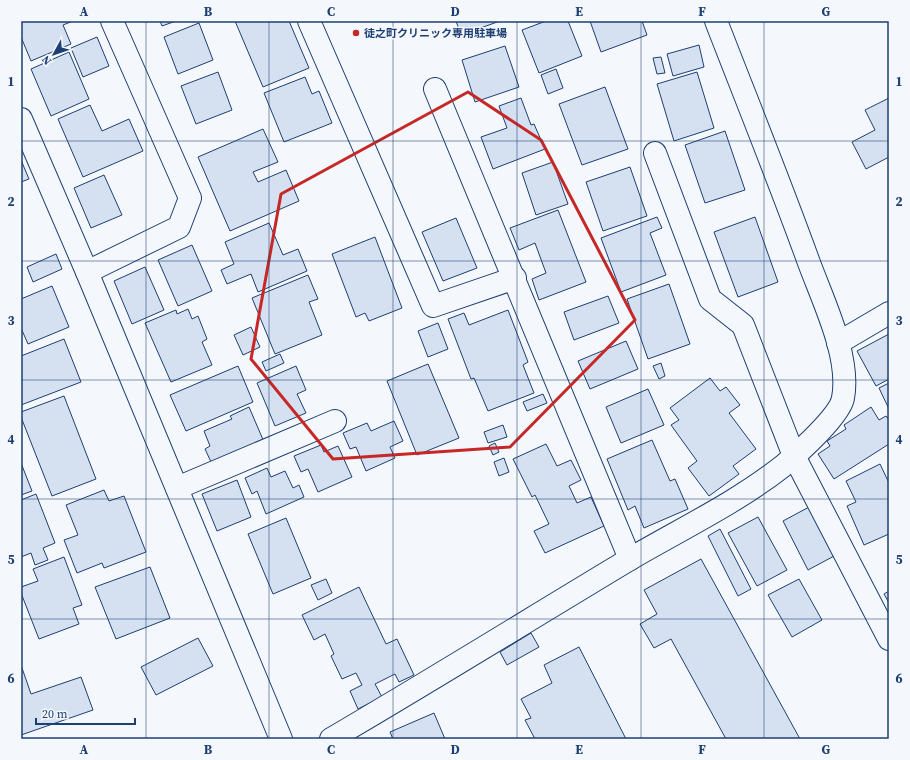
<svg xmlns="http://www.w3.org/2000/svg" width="910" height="760" viewBox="0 0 910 760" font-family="'Source Serif 4','Noto Sans JP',serif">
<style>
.building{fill:#d5e0f0;stroke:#1d3f73}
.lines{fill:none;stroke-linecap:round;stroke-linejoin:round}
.minor-casing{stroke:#1d3f73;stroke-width:24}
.minor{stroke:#f4f7fb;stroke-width:22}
.marked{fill:none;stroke:#c62828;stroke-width:3;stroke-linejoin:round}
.grid{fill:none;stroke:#1d3f73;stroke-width:1;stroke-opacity:0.55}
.poi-dot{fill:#c62828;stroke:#f4f7fb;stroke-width:1.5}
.labels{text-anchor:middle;stroke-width:3;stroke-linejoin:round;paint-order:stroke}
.poi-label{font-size:11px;font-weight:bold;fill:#1d3f73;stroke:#f4f7fb;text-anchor:start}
.neatline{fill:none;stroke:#1d3f73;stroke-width:1.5}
.grid-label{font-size:13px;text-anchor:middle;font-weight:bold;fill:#1d3f73}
</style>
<rect width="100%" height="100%" fill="#f4f7fb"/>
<g class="building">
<path d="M21 21H73L63 25 71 44 31 61 21 37Z"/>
<path d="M160 21H176L162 26Z"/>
<path d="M235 21H289L309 68 263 87Z"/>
<path d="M456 21H500L461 35Z"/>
<path d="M546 21H568L582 56 539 73 522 30Z"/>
<path d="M590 21H642L647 35 601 52Z"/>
<path d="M199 23 213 60 178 74 164 37Z"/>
<path d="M97 37 109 66 83 77 71 48Z"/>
<path d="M699 45 704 67 673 76 667 54Z"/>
<path d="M505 46 519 87 475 102 462 60Z"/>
<path d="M69 52 89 99 51 116 31 69Z"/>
<path d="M661 57 665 73 657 74 653 58Z"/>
<path d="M556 69 563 88 548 94 541 75Z"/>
<path d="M218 72 232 110 196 124 181 86Z"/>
<path d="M697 72 714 128 674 141 657 84Z"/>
<path d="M305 77 312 94 319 91 332 123 284 142 264 93Z"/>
<path d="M605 87 628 149 582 165 559 104Z"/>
<path d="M521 98 531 125 534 124 545 149 493 169 481 137 507 128 499 106Z"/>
<path d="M889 98V157L866 169 852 142 875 130 865 110Z"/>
<path d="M90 105 102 131 129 119 143 151 83 177 58 119Z"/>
<path d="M263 129 278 162 253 172 258 182 286 170 299 201 230 231 198 157Z"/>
<path d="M725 131 745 190 705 203 685 145Z"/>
<path d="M21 160 29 179 21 182Z"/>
<path d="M553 162 568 204 536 215 522 173Z"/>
<path d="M630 167 647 216 603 231 586 182Z"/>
<path d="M104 175 122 215 91 228 74 188Z"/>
<path d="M558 210 586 282 539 300 532 279 546 273 535 243 519 250 510 228Z"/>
<path d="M657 217 662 228 650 233 666 275 621 292 601 238Z"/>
<path d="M755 217 778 282 738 297 714 232Z"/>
<path d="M456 218 477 268 443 281 422 232Z"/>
<path d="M269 223 283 255 298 249 307 271 258 292 251 274 227 284 221 270 234 264 225 242Z"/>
<path d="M375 237 402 308 369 321 365 313 356 317 332 254Z"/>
<path d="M192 245 212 291 178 306 158 260Z"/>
<path d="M56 254 62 269 33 282 27 267Z"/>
<path d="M145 267 164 310 132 324 114 281Z"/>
<path d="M308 275 318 299 309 302 322 335 275 354 252 298Z"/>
<path d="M669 284 690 344 648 359 627 299Z"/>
<path d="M52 286 69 327 28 344 21 328V299Z"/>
<path d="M608 296 619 323 574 340 564 312Z"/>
<path d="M188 309 192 319 198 316 207 339 202 342 212 365 171 382 145 323 176 310 177 314Z"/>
<path d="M508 310 528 362 523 365 534 393 488 411 474 378 471 379 448 319 464 313 469 325Z"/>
<path d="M438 323 448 349 428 357 418 331Z"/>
<path d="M251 327 260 347 243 355 234 335Z"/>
<path d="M889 334V379L876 386 857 351Z"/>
<path d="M64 339 81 382 21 405V356Z"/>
<path d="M626 341 638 369 590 389 578 361Z"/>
<path d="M280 354 284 363 266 371 262 362Z"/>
<path d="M661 363 665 376 659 379 653 366Z"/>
<path d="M428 364 459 438 417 455 387 381Z"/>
<path d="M238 366 253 402 186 431 170 395Z"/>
<path d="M296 366 306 390 297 394 306 413 275 426 257 383Z"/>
<path d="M710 378 720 391 726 387 740 405 729 413 756 449 733 466 739 474 709 496 688 468 697 461 671 425 679 420 670 408Z"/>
<path d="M889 383V409L879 388Z"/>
<path d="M648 389 664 425 621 443 606 407Z"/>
<path d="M543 394 547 403 527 411 523 402Z"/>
<path d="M64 396 96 479 52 496 21 417V412Z"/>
<path d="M249 407 264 442 212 464 205 449 210 446 204 431 232 419 230 416Z"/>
<path d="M871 407 879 420 886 416 889 420V444L834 479 818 454 830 446 827 441 846 429 844 425Z"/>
<path d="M394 421 403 441 390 447 395 458 366 471 356 447 350 449 343 433 367 423 371 431Z"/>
<path d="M503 425 507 437 488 443 484 432Z"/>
<path d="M652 440 670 481 675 479 688 509 644 528 635 506 628 510 607 459Z"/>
<path d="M495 443 499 452 493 455 489 446Z"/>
<path d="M546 444 557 466 571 460 581 480 569 486 577 503 591 497 604 526 545 553 534 531 549 524 535 495 532 497 513 459Z"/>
<path d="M321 445 324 452 338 446 352 477 318 492 308 469 301 472 294 456Z"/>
<path d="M504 458 509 472 499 476 494 462Z"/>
<path d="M21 463 32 491 21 495Z"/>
<path d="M880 464 889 483V534L864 545 847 506 856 502 846 481Z"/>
<path d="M267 468 271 477 285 471 293 488 299 485 304 497 266 514 257 491 252 494 245 478Z"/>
<path d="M237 480 251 517 217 531 202 494Z"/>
<path d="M104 490 109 501 124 496 146 552 104 568 102 563 77 573 64 540 78 535 66 505Z"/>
<path d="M36 494 55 543 43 548 48 560 35 565 31 553 21 557V500Z"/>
<path d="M811 506 836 555 808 570 783 521Z"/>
<path d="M758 517 787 570 757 586 728 533Z"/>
<path d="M286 518 311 578 273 594 248 534Z"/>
<path d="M720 529 751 589 738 596 708 536Z"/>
<path d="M64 557 82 605 73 608 79 624 39 639 21 593V587L38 581 33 569Z"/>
<path d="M701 559 800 739H726L671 639 654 648 640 624 657 614 644 590Z"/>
<path d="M150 567 170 618 116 639 95 587Z"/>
<path d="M326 579 332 593 318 600 311 585Z"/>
<path d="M799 579 822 620 792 637 768 595Z"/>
<path d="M359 587 386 644 397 639 414 675 399 682 395 674 375 684 382 697 358 709 350 691 362 685 356 673 342 679 331 656 334 654 325 634 314 640 302 615Z"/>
<path d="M889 591V603L884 594Z"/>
<path d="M531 633 539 647 507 665 500 652Z"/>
<path d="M198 638 213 666 156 695 141 667Z"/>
<path d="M579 647 626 739H535L525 720 531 718 521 699 552 683 544 665Z"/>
<path d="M21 665 31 694 81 677 93 710 21 735Z"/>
<path d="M434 713 445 739H393L390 732Z"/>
</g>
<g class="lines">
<g class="minor-casing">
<g id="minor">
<path d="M309 21 433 306 515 278"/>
<path d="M435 89 630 559"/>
<path d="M21 119 87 272 281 739"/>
<path d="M655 153 710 299 743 325 794 456 889 639"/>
<path d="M87 272 179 227 190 198 112 21"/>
<path d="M838 343 889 313"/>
<path d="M177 488 335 421"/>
<path d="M331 739C432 680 530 619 630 559 681 529 736 503 783 466 798 453 840 416 843 398 851 356 822 299 808 260 779 180 747 101 716 21"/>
</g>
</g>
<use href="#minor" class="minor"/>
</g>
<path class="marked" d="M468 92 541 140 635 320 510 447 333 459 251 359 281 194Z"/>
<path class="grid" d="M146 21V739M269 21V739M393 21V739M517 21V739M641 21V739M764 21V739M21 141H889M21 261H889M21 380H889M21 499H889M21 619H889"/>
<circle class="poi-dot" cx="356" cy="33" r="4"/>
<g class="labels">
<g class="poi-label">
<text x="364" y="37">徒之町クリニック専用駐車場</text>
</g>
</g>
<rect width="910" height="760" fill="none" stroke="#f4f7fb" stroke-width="44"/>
<g transform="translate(54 54) rotate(230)" stroke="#f4f7fb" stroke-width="3" paint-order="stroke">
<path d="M0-3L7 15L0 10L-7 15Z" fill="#1d3f73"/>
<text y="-6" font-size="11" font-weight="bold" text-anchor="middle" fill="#1d3f73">N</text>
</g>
<path d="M36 718v6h99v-6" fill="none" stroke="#1d3f73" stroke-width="2"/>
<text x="42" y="718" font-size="12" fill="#1d3f73" stroke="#f4f7fb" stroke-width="3" paint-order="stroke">20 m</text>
<rect x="22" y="22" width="866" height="716" class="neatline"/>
<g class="grid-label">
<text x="84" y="16">A</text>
<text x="208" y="16">B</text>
<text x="331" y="16">C</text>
<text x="455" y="16">D</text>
<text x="579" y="16">E</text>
<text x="702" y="16">F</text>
<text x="826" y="16">G</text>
<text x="11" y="86">1</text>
<text x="899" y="86">1</text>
<text x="11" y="206">2</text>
<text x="899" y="206">2</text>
<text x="11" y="325">3</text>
<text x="899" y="325">3</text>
<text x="11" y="444">4</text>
<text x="899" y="444">4</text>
<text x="11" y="564">5</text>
<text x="899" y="564">5</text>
<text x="11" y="683">6</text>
<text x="899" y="683">6</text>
<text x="84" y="754">A</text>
<text x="208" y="754">B</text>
<text x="331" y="754">C</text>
<text x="455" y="754">D</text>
<text x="579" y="754">E</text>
<text x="702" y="754">F</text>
<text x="826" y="754">G</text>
</g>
</svg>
